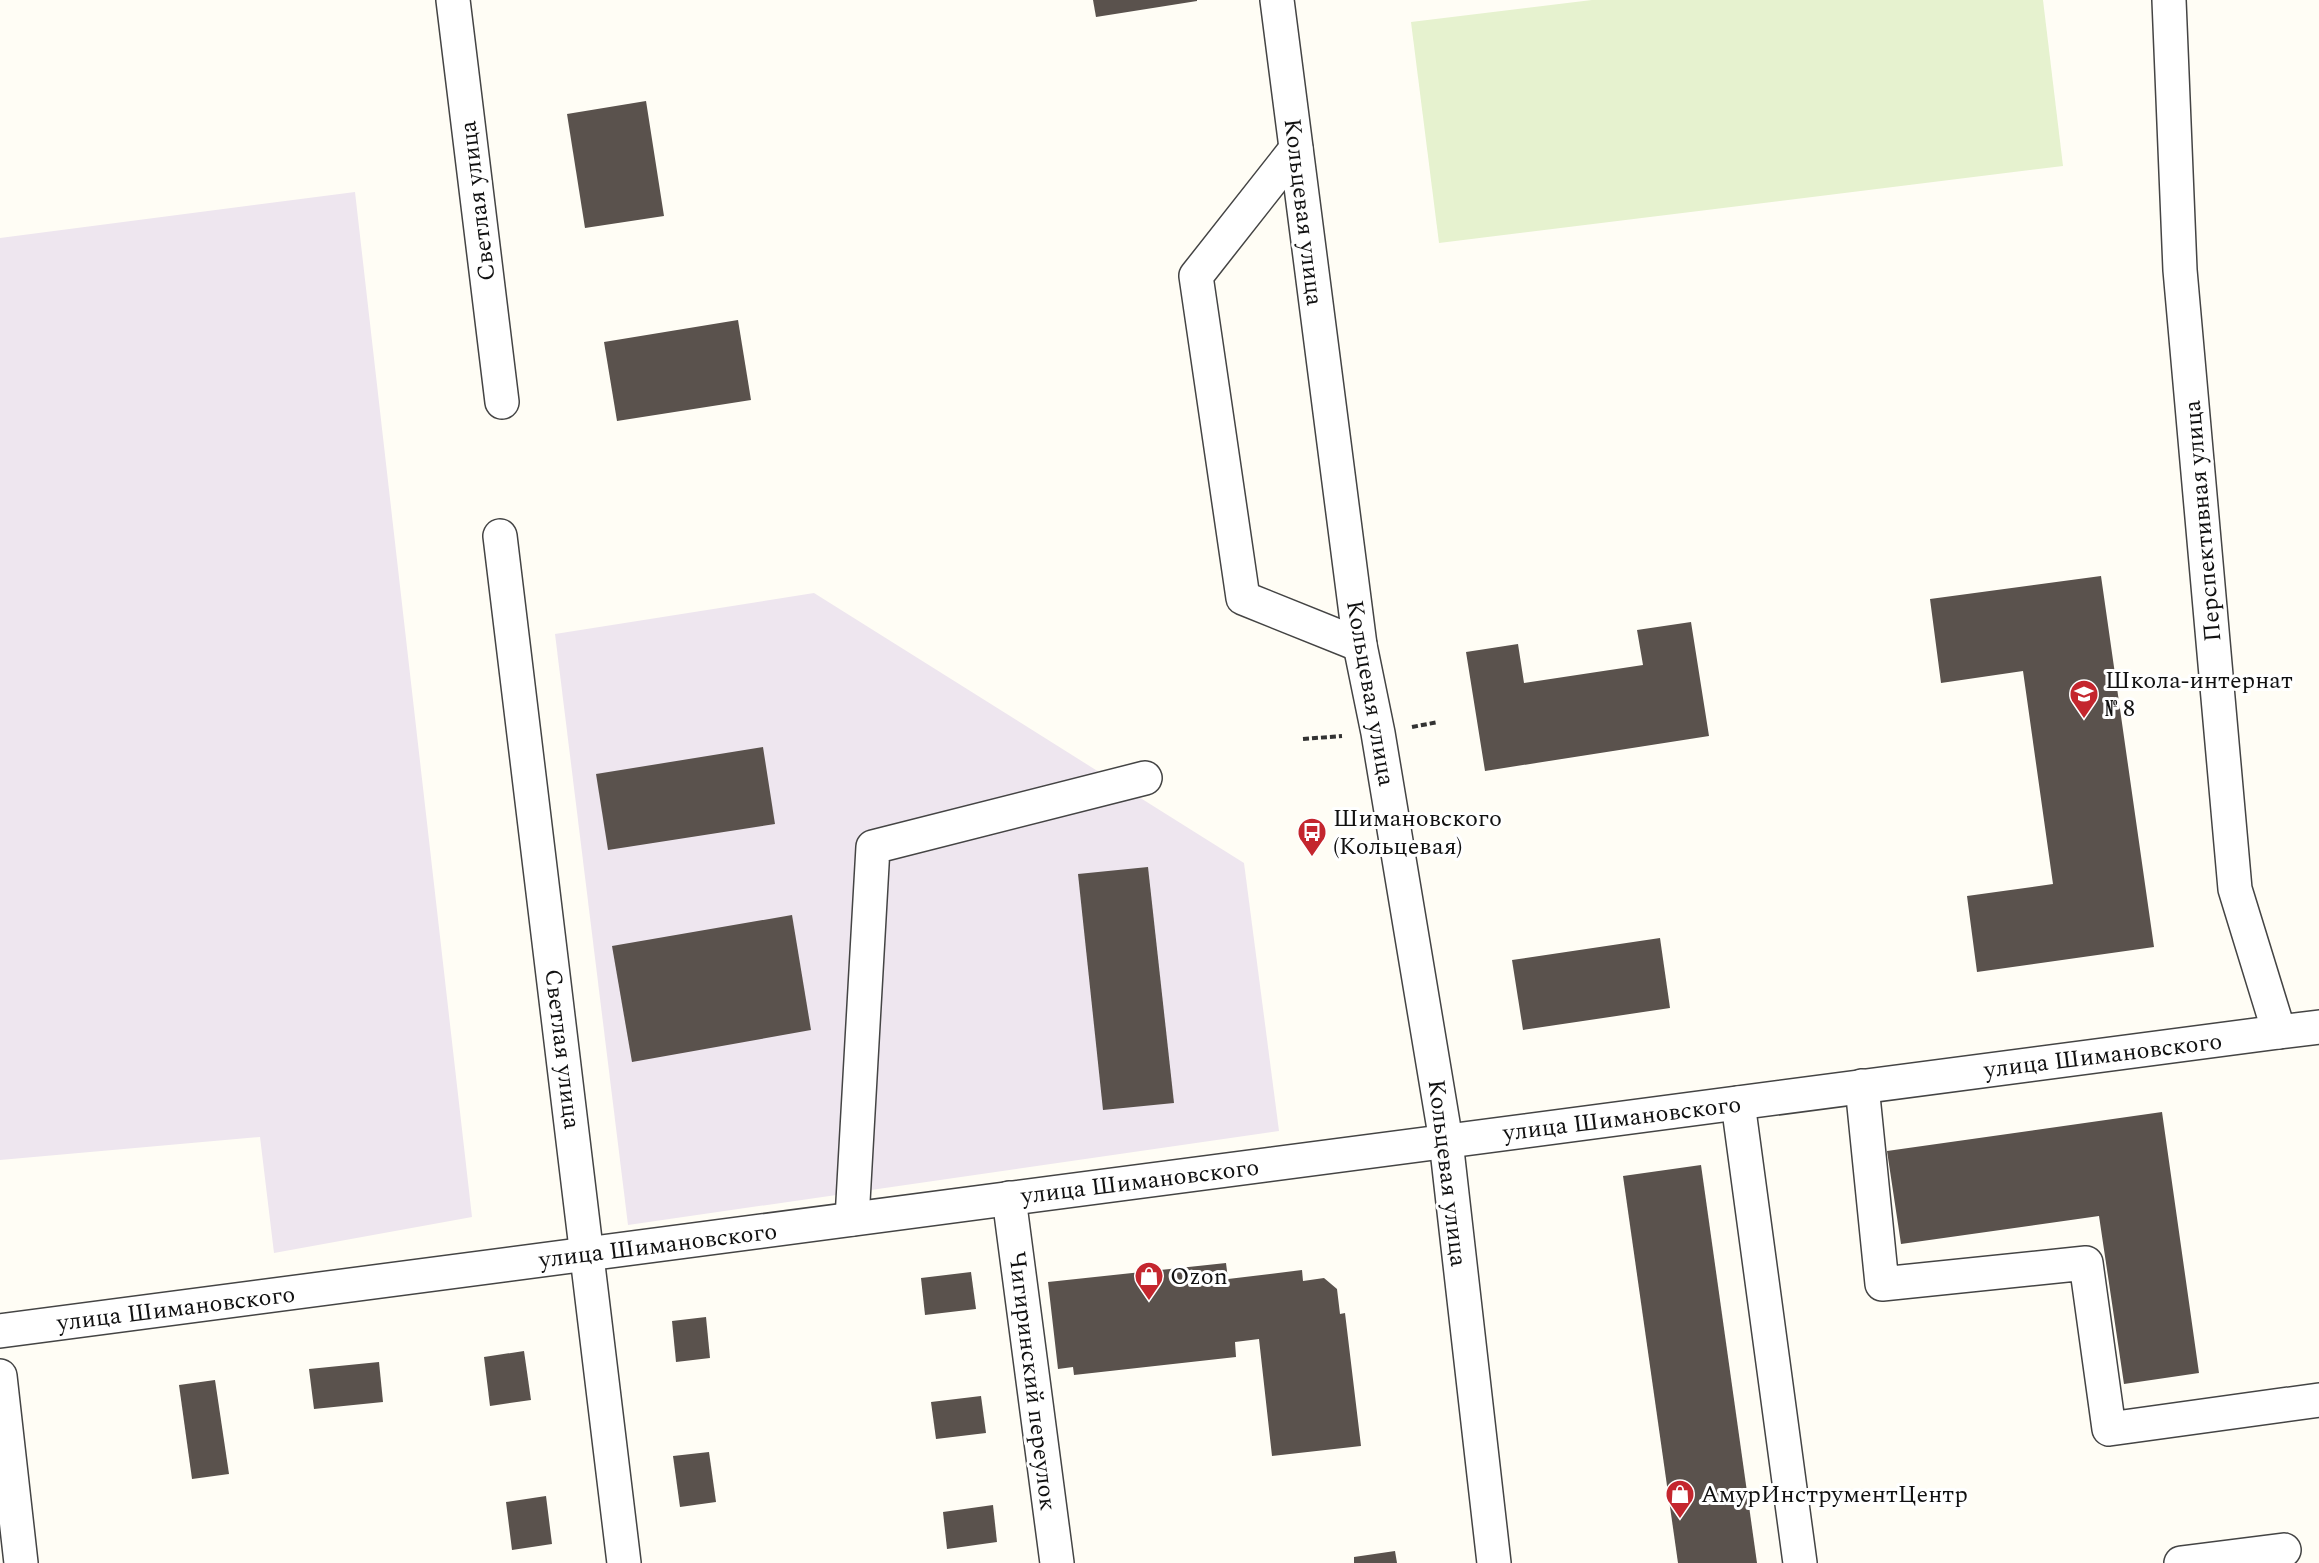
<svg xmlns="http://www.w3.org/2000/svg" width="2319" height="1563" viewBox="0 0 2319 1563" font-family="Spectral,serif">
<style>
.industrial{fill:#eee6ef}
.pitch{fill:#e6f2cf}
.building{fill:#5a524d}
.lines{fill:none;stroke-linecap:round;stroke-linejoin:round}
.minor-casing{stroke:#444;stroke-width:36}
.path{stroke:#333;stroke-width:4;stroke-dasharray:6 3;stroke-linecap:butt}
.minor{stroke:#fff;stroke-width:33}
.labels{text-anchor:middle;stroke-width:6;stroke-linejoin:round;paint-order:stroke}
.street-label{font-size:24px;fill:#111;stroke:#fff}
.poi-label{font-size:24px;fill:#111;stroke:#fff;text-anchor:start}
</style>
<rect width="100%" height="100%" fill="#fffdf5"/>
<g class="industrial">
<path d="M355 192 472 1217 274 1253 260 1137 0 1160V238Z"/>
<path d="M814 593 1244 863 1279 1131 628 1225 555 634Z"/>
</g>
<path class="pitch" d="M1592 0H2043L2063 166 1439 243 1411 22Z"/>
<g class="building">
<path d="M1093 0H1197V1L1096 17Z"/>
<path d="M646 101 664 216 585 228 567 114Z"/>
<path d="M738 320 751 400 617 421 604 342Z"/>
<path d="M2101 576 2154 947 1977 972 1967 896 2053 884 2023 671 1941 683 1930 599Z"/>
<path d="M1691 622 1709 736 1485 771 1466 652 1518 644 1524 683 1643 665 1637 630Z"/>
<path d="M763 747 775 824 608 850 596 774Z"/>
<path d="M1148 867 1174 1103 1103 1110 1078 874Z"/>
<path d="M792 915 811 1030 632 1062 612 946Z"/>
<path d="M1660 938 1670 1008 1523 1030 1512 960Z"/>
<path d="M2162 1112 2199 1373 2124 1384 2099 1216 1901 1244 1887 1151Z"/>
<path d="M1701 1165 1757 1563H1678L1623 1176Z"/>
<path d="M1226 1263 1228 1279 1302 1270 1303 1281 1324 1278 1337 1289 1340 1314 1345 1313 1361 1446 1272 1456 1259 1339 1235 1342 1236 1357 1074 1375 1073 1367 1058 1369 1048 1282Z"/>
<path d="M971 1272 976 1309 925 1315 921 1278Z"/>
<path d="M706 1317 710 1358 676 1362 672 1321Z"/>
<path d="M524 1351 531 1400 490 1406 484 1357Z"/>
<path d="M379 1362 383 1402 314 1409 309 1369Z"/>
<path d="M215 1380 229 1474 192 1479 179 1385Z"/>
<path d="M981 1396 986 1433 936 1439 931 1402Z"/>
<path d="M709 1452 716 1502 680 1507 673 1456Z"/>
<path d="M546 1496 552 1544 512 1550 506 1502Z"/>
<path d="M993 1505 997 1542 947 1549 943 1512Z"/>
<path d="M1395 1551 1397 1563H1354V1557Z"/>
</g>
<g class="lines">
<g class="minor-casing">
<g id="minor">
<path d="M453 0 502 402"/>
<path d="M1277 0 1360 645 1378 733 1446 1141 1494 1563"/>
<path d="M2169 0 2180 270 2235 889 2279 1032 2319 1027"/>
<path d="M1296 149 1196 276 1243 598 1360 645"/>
<path d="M500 536 624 1563"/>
<path d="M1862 1086 1882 1284 2086 1263 2109 1429 2319 1400"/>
<path d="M1738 1103 1800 1563"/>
<path d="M1009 1198 1057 1563"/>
<path d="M852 1219 873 847 1145 778"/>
<path d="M0 1331 2279 1032"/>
<path d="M0 1376 21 1563"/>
<path d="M2181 1563 2284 1550"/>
</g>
</g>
<g class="path">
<path d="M1412 727 1438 722"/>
<path d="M1303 739 1342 736"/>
</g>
<use href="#minor" class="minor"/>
</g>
<defs>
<g id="school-pin" transform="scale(1.5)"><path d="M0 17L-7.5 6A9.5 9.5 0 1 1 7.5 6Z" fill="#c4262e" stroke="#fff"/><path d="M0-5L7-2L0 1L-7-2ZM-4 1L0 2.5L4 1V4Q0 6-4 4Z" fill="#fff"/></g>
<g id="bus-pin" transform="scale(1.5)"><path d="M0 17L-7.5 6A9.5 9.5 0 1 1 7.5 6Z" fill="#c4262e" stroke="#fff"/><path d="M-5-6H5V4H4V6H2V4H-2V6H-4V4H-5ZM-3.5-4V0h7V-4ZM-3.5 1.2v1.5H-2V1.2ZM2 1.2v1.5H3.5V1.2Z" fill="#fff"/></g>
<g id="shop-pin" transform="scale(1.5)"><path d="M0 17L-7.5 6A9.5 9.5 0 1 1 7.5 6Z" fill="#c4262e" stroke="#fff"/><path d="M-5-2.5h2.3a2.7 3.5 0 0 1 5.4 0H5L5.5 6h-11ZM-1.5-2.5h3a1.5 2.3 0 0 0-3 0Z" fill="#fff"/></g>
</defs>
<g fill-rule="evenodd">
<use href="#school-pin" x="2084" y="694"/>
<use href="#bus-pin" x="1312" y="832"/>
<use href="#shop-pin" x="1149" y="1276"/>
<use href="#shop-pin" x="1680" y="1494"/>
</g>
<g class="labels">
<g class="street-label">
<text transform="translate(477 201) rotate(-97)" y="8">Светлая улица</text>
<text transform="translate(1304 212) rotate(83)" y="8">Кольцевая улица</text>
<text transform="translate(2202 521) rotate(-95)" y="8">Перспективная улица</text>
<text transform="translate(1371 693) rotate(80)" y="8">Кольцевая улица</text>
<text transform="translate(563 1049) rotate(83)" y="8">Светлая улица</text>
<text transform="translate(2103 1055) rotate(-7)" y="8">улица Шимановского</text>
<text transform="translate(1622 1118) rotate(-7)" y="8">улица Шимановского</text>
<text transform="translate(1448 1173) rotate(83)" y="8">Кольцевая улица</text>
<text transform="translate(1140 1181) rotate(-7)" y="8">улица Шимановского</text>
<text transform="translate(658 1245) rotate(-7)" y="8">улица Шимановского</text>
<text transform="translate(176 1308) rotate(-7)" y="8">улица Шимановского</text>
<text transform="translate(1033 1381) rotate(83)" y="8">Чигиринский переулок</text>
</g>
<g class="poi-label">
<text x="2105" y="688">Школа-интернат<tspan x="2105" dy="28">№ 8</tspan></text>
<text x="1333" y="826">Шимановского<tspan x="1333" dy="28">(Кольцевая)</tspan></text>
<text x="1170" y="1284">Ozon</text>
<text x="1701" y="1502">АмурИнструментЦентр</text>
</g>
</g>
</svg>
